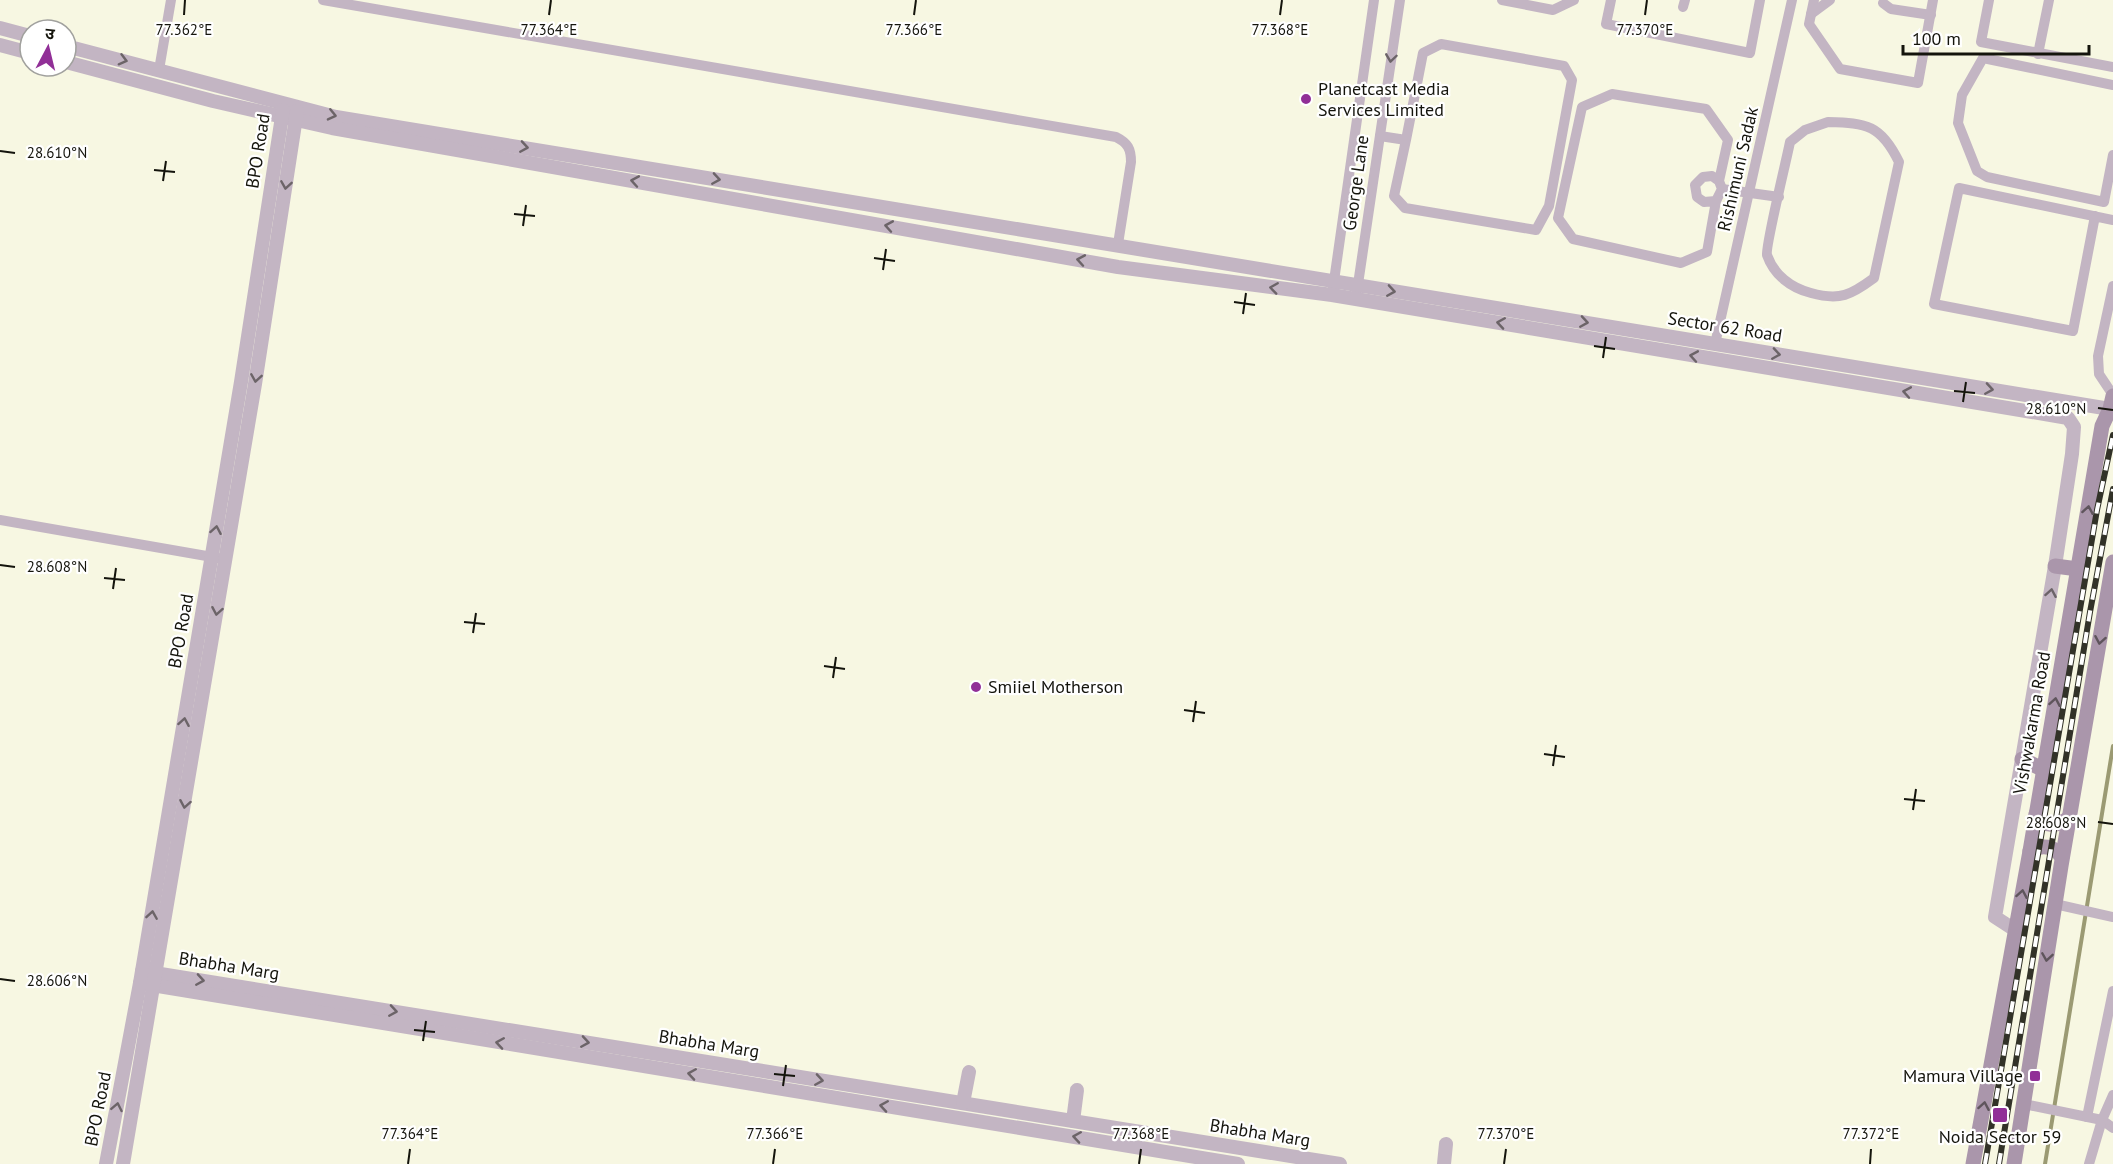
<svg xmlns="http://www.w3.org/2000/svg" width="2113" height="1164" viewBox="0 0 2113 1164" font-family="'PT Sans','Noto Sans Devanagari',sans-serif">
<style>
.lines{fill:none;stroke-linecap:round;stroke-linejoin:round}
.stream{stroke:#9b9a73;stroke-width:4}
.minor{stroke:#c3b5c3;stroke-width:10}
.tertiary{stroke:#c3b5c3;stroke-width:14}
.secondary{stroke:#aa96ab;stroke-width:15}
.rail-casing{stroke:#323228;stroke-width:6}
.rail{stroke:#fff;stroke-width:4;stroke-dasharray:11;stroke-linecap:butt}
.oneway{stroke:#6c6468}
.oneway2{stroke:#5f555c}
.ticks{fill:none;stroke:#14140c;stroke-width:2}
.poi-dot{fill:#912f97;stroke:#fff;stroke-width:2}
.labels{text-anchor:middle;stroke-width:4.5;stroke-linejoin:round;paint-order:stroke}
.poi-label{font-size:18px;fill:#14140c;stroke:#fff;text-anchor:start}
.street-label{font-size:18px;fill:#14140c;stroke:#fff}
.ticks-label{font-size:15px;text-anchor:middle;fill:#14140c;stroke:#fff;stroke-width:4.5;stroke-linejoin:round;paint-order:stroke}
</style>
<rect width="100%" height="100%" fill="#f7f7e2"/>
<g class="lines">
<path class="stream" d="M2045 1164 2113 746"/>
<g class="minor">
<path d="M323 0 1116 137C1128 143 1131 149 1131 162L1118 244"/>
<path d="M1502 0 1553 10 1574 0"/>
<path d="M1611 0 1606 24 1750 53 1760 0"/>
<path d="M1814 0 1809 24 1840 69 1918 83 1933 0"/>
<path d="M1989 0 1981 42 2113 67"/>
<path d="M1883 3 1891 9 1931 15"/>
<path d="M1683 7 1685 0"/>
<path d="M1811 14 1830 0"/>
<path d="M2038 54 2049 0"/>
<path d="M159 70 171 0"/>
<path d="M2113 85 1983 58 1962 95 1958 123 1977 171 1987 177 2104 202 2113 155"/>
<path d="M1828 122C1867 123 1881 125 1899 162L1874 278C1851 295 1840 301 1811 293 1791 288 1774 275 1767 255 1765 247 1787 158 1790 142L1805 130Z"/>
<path d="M1380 136 1406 140 1423 53 1441 44 1564 66 1572 80 1549 206 1536 230 1405 208 1394 196 1406 140"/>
<path d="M1722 189 1779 197"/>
<path d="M1716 201 1704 202 1697 197 1695 185 1703 177 1712 176 1719 181 1722 189 1716 201 1707 252 1681 263 1573 239 1558 218 1582 107 1612 94 1706 109 1728 140 1719 181"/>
<path d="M2095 216 2073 331 1934 304 1959 188 2113 220"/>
<path d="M2113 286 2098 356 2099 374 2113 395"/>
<path d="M1357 291 1400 0"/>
<path d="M1332 295 1374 0"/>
<path d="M1715 344 1792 0"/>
<path d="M0 520 218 558"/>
<path d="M2055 904 2113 917"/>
<path d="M2024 1104 2102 1120 2113 1128"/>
<path d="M2087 1117 2113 991"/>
<path d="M2089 1164 2102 1120 2113 1095"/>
</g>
<g class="tertiary">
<path d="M0 28 30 36"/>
<path d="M0 45 30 53"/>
<path d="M66 46 336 117 2110 409"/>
<path d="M66 62 213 101 332 128 1118 267 1332 295 2068 418 2074 427 2072 454 2055 566 1995 917 2015 930"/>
<path d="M142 971 1340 1164"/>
<path d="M140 983 1238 1164"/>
<path d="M963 1103 969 1072"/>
<path d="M1073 1121 1077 1090"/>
<path d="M106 1164 140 983 241 382 283 110"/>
<path d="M123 1164 255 384 297 111"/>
<path d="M1444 1164 1446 1144"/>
</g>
<g class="secondary">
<path d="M2055 566 2078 569"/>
<path d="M2022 759 2044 770"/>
<path d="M2036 814C2044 827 2057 827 2069 818"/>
<path d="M2030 851C2042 844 2054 846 2062 857"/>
<path d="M1973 1164 2030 851 2102 426 2110 409 2113 396"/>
<path d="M2014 1164 2061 866 2113 562"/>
</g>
<g class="rail-casing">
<g id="rail">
<path d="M1985 1164 2097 510 2113 435"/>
<path d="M1999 1164 2090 612 2113 489"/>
</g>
</g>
<use href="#rail" class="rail"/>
</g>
<defs><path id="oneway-chevron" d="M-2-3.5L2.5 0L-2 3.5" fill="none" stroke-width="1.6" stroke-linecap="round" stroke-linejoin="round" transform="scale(1.5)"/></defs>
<g class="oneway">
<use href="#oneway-chevron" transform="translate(1391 58) rotate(98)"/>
<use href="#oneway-chevron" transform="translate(123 60) rotate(15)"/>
<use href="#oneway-chevron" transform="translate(332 115) rotate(13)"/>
<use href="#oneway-chevron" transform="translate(524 147) rotate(9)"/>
<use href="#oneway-chevron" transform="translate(716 179) rotate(9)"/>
<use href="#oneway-chevron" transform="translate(635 181) rotate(-170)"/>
<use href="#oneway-chevron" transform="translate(286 185) rotate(99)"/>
<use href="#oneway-chevron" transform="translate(889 226) rotate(-170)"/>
<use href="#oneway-chevron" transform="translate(1081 260) rotate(-170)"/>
<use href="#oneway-chevron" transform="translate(1274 288) rotate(-172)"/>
<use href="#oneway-chevron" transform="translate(1391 291) rotate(9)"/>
<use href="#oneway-chevron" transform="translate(1584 322) rotate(9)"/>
<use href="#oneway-chevron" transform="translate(1501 323) rotate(-171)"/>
<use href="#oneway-chevron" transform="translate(1776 354) rotate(9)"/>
<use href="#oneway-chevron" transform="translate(1694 356) rotate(-170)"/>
<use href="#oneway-chevron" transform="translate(256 378) rotate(99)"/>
<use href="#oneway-chevron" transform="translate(1989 389) rotate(9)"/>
<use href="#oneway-chevron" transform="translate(1907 392) rotate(-170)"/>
<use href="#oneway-chevron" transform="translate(216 530) rotate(-80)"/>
<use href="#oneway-chevron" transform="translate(2051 593) rotate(-80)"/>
<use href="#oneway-chevron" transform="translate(217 611) rotate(100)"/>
<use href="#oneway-chevron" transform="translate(184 722) rotate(-80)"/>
<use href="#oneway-chevron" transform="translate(185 804) rotate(100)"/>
<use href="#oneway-chevron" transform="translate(152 915) rotate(-81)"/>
<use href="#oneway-chevron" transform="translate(200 980) rotate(9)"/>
<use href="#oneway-chevron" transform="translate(393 1011) rotate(9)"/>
<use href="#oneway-chevron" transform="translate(585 1042) rotate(9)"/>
<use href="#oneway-chevron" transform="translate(500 1043) rotate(-171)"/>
<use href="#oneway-chevron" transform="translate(692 1074) rotate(-171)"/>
<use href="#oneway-chevron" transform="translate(819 1080) rotate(9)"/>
<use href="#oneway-chevron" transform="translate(884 1106) rotate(-171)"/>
<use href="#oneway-chevron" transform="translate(117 1107) rotate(-79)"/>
<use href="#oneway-chevron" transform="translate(1077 1137) rotate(-171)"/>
</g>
<g class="oneway2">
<use href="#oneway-chevron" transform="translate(2088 510) rotate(-80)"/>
<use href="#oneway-chevron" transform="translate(2100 640) rotate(100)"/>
<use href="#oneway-chevron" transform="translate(2055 702) rotate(-80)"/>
<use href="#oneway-chevron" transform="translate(2022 894) rotate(-80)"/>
<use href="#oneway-chevron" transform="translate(2047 957) rotate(99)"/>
<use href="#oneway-chevron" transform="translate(1984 1106) rotate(-80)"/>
</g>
<path class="ticks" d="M184 15 185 0M549 15 551 0M914 15 916 0M1280 15 1282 0M1645 15 1647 0M0 151 15 153M154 170 175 172M163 181 166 161M514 214 535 216M523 226 526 205M874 258 895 261M883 270 886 249M1234 302 1255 305M1243 314 1246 293M1594 346 1615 349M1603 358 1606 337M1954 391 1975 393M1963 402 1966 382M2098 408 2113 410M0 565 15 567M104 578 125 580M113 589 116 568M464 622 485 624M473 633 476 613M824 666 845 669M833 678 836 657M1184 710 1205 713M1193 722 1196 701M1544 754 1565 757M1553 766 1556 745M1904 799 1925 801M1913 810 1916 789M2098 822 2113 824M0 979 15 981M414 1030 435 1032M423 1041 426 1021M774 1074 795 1076M783 1086 786 1065M408 1164 410 1149M773 1164 775 1149M1139 1164 1141 1149M1504 1164 1506 1149M1870 1164 1871 1149"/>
<g class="poi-dot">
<circle cx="1306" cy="99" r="6"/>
<circle cx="976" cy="687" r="6"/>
<rect x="2029" y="1070" width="12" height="12" rx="3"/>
<rect x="1992" y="1107" width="16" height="16" rx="3"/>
</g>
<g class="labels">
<g class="poi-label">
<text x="1318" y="95">Planetcast Media<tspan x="1318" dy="21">Services Limited</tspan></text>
<text x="988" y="693">Smiiel Motherson</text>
<text x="2023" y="1082" text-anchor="end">Mamura Village</text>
<text x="2000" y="1143" text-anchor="middle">Noida Sector 59</text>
</g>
<g class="street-label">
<text transform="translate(258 151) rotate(-81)" y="6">BPO Road</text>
<text transform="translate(1738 169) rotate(-77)" y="6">Rishimuni Sadak</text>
<text transform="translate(1356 183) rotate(-82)" y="6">George Lane</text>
<text transform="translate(1725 327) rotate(9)" y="6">Sector 62 Road</text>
<text transform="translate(181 631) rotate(-80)" y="6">BPO Road</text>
<text transform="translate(2032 723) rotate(-80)" y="6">Vishwakarma Road</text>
<text transform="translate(229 966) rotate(9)" y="6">Bhabha Marg</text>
<text transform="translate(709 1044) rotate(9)" y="6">Bhabha Marg</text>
<text transform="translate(98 1109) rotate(-79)" y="6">BPO Road</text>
<text transform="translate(1260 1133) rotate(9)" y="6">Bhabha Marg</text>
</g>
</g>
<g class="ticks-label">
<text x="184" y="35">77.362°E</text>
<text x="549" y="35">77.364°E</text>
<text x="914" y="35">77.366°E</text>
<text x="1280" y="35">77.368°E</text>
<text x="1645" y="35">77.370°E</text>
<text x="57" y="158">28.610°N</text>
<text x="2056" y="414">28.610°N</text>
<text x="57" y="572">28.608°N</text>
<text x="2056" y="828">28.608°N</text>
<text x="57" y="986">28.606°N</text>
<text x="410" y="1139">77.364°E</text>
<text x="775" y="1139">77.366°E</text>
<text x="1141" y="1139">77.368°E</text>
<text x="1506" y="1139">77.370°E</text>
<text x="1871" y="1139">77.372°E</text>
</g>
<g transform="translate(48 48) rotate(7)"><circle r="28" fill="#ffffff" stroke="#a1a19e" stroke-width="1.5"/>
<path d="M0-4.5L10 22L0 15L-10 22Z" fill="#912f97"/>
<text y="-9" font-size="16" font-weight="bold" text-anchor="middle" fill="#14140c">उ</text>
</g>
<path d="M1903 45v9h186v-9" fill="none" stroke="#14140c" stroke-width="3"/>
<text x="1912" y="45" font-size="18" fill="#14140c" stroke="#ffffff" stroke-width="4.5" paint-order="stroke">100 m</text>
</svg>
